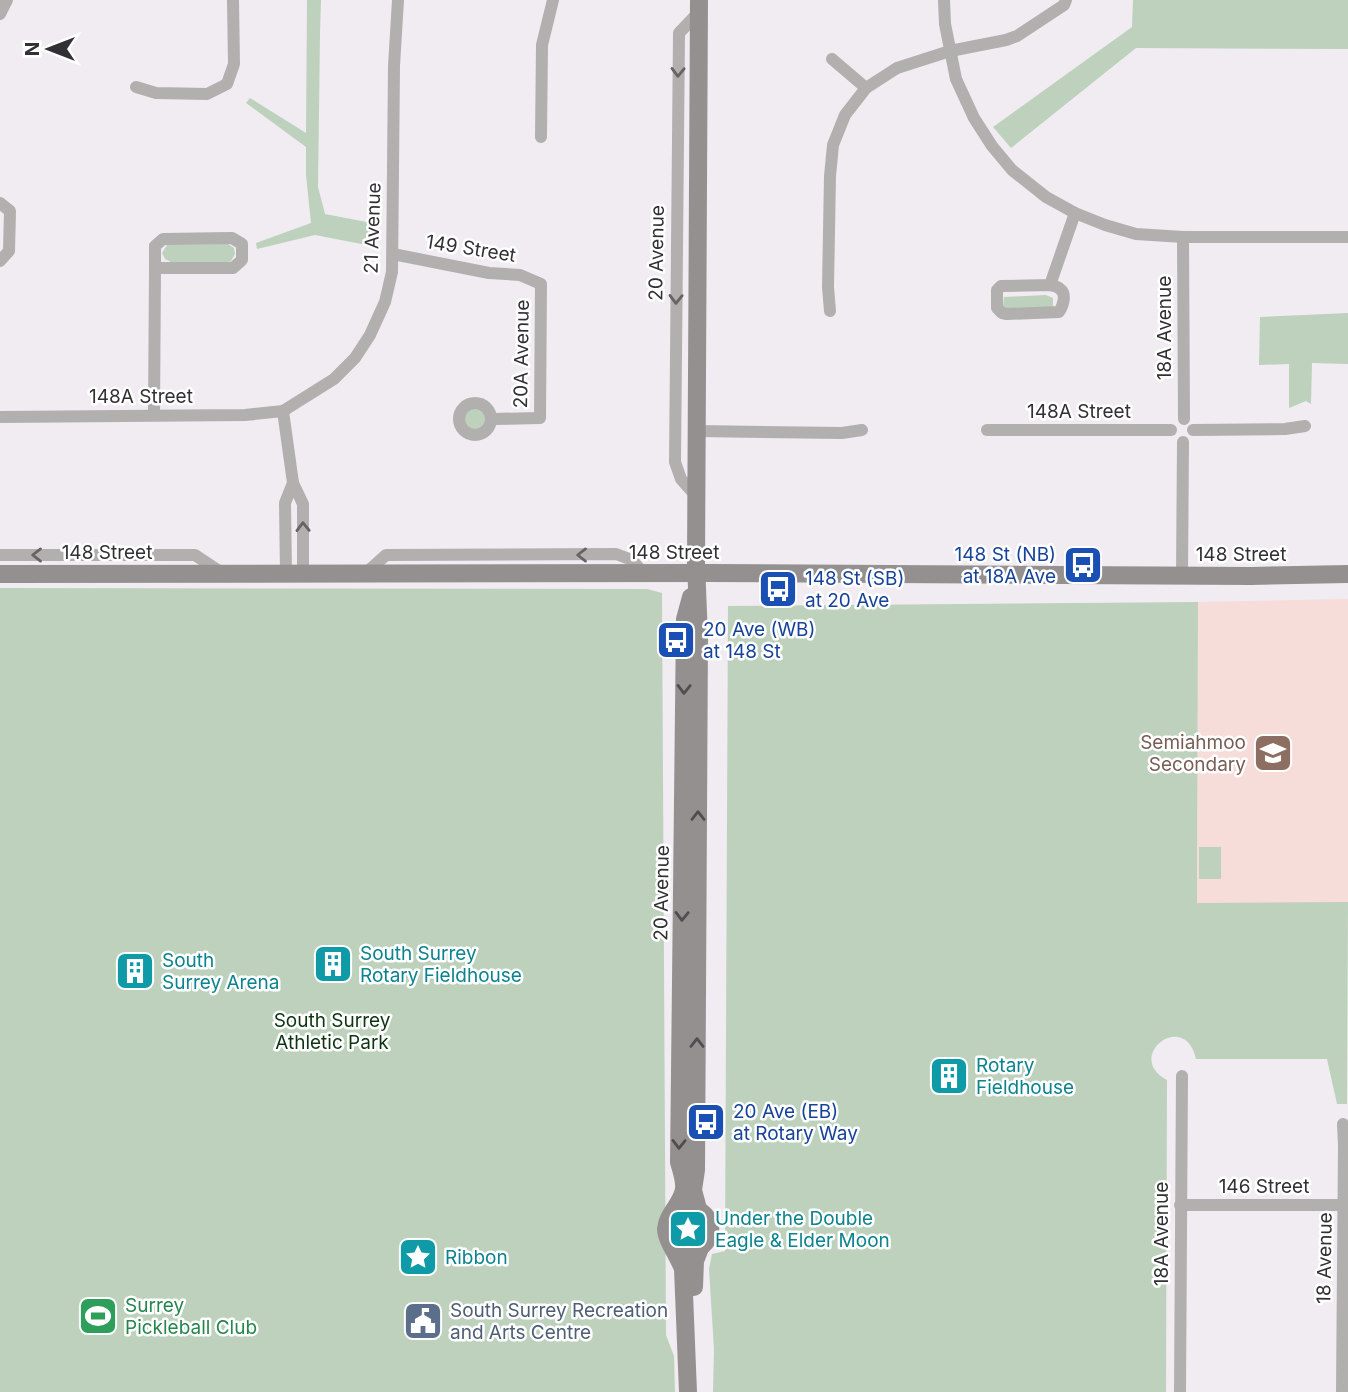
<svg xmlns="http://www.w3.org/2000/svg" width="1348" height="1392" viewBox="0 0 1348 1392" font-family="Inter,sans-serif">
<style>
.education{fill:#f7ddda}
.green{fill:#bdd1bd}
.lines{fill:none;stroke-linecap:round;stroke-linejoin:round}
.street{stroke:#b2afaf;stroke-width:12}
.secondary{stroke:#959090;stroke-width:18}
.oneway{stroke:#656364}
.oneway2{stroke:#4f4d4e}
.labels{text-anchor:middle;stroke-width:5;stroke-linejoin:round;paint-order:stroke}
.street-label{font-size:19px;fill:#313032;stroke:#fff}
.transit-label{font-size:19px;fill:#164399;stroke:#fff;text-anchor:start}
.education-label{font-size:19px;fill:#785e54;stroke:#fff;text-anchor:end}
.culture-label{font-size:19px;fill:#0d838f;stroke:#fff;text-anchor:start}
.park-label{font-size:19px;fill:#0d3511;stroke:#fff}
.leisure-label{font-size:19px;fill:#27864d;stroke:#fff;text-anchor:start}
.service-label{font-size:19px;fill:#4e5e75;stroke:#fff;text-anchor:start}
</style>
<rect width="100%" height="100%" fill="#f0ecf1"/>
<path class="education" d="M1348 599V903L1197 904 1198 602Z"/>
<g class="green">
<path d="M307 0H321L320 34 318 187 325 214 377 224V247L315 235 257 249 256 243 311 223 306 175V147L246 103 250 98 306 133Z"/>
<path d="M1133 0H1348V49L1136 48 1011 148 993 127 1132 27Z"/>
<path d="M171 244H228L234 248 235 254 231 261 227 263 171 262 165 259 162 253 167 245Z"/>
<path d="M1046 295 1053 298V306L1050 308 1007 309 1003 307 1004 297Z"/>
<path d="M1348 313V364L1312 363 1311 404 1306 401 1289 408V364L1259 365 1260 317Z"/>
<circle cx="474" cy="418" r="12"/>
<path d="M0 588 647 589 662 593 666 1335 674 1356 675 1392H0Z"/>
<path d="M1198 602 1197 903 1348 902 1347 1104H1337L1327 1059H1196C1185 1008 1123 1057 1167 1080L1166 1392H713L714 1349 709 1269 712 1254 725 1251 728 606Z"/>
<rect x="1199" y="847" width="22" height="32"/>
<circle cx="688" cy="1229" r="13"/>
</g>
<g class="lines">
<g class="street">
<path d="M944 0 945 24 956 79 974 118 992 146 1012 170 1046 197 1075 213 1105 225 1136 234 1183 237H1348"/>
<path d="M0 14 7 0"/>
<path d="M832 59 866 88"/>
<path d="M136 87 156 93 207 94 227 84 234 64 233 0"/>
<path d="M541 137 542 45 553 0"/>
<path d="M0 203 10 211 9 251 0 261"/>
<path d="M1183 237 1184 419"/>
<path d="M393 254 489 273 520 275 541 284 540 418 492 419"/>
<path d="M1050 285C1053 286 1057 286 1060 289 1067 294 1063 306 1059 312L1007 314 1002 313 997 308V290L1001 286 1050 285 1075 213"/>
<path d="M830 311 828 287 830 176 833 145 845 115 866 88 897 68 950 51 1006 40 1017 36 1064 5 1066 0"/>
<circle cx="475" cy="419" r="16"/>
<path d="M283 411 293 483 303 504V572"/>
<path d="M154 415 155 268H233L242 260V244L232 238 163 239 155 246V268"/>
<path d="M0 417 245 415 283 411 334 379 355 358 370 335 385 302 392 272 394 66 398 0"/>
<path d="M987 430H1171"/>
<path d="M1193 430 1285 429 1305 426"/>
<path d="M697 431 842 433 862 430"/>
<path d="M696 496 681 479 675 462 679 33 699 12"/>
<path d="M0 555H195L222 573"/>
<path d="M286 572 285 503 293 483"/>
<path d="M366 573 386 555 616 554 632 560 643 573"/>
<path d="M1182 575 1183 442"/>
<path d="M1180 1205H1348"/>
<path d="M1180 1392 1182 1076"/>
<path d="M1342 1392 1344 1145 1343 1124"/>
</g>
<g class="secondary">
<path d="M0 574 708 573 1251 576 1348 574"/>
<path d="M689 1207C717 1212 717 1244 691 1251"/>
<path d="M698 1209 693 1190 696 1170 699 638 696 563 699 0"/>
<path d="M694 1287 695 1261 700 1248"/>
<path d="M688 1392 683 1269C679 1257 666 1240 666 1229 667 1214 682 1204 684 1189 685 1180 681 1170 679 1162L685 619 691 597"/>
</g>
</g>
<defs><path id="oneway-chevron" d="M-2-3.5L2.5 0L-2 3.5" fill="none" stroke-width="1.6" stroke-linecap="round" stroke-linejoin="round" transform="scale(1.75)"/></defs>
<g class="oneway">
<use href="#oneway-chevron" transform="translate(678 72) rotate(91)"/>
<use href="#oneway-chevron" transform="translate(676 299) rotate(91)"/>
<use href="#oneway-chevron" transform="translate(303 527) rotate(-91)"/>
<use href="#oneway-chevron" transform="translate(37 555) rotate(180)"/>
<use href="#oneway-chevron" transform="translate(582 555) rotate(180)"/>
</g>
<g class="oneway2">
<use href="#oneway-chevron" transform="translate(684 689) rotate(91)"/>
<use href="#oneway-chevron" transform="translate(698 816) rotate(-90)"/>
<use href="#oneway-chevron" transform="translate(682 916) rotate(91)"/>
<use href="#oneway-chevron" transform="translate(697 1043) rotate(-90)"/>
<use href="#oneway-chevron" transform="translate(679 1144) rotate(91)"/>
</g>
<defs>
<g id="bus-square" transform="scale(2.0125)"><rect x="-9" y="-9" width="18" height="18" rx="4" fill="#1a4fb4" stroke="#fff"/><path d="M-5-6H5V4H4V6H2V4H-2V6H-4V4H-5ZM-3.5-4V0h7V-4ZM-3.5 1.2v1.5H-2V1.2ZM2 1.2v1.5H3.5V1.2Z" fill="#fff"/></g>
<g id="school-square" transform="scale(2.0125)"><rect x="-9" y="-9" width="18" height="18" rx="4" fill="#8d6e63" stroke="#fff"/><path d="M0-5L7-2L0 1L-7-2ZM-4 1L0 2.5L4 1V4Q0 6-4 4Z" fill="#fff"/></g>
<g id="building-square" transform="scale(2.0125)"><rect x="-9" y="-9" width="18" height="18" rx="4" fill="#0f9aa8" stroke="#fff"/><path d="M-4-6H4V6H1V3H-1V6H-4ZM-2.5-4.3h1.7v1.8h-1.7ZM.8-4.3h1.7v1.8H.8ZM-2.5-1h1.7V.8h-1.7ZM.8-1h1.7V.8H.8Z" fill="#fff"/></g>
<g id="sight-square" transform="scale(2.0125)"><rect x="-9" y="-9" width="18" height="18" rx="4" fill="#0f9aa8" stroke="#fff"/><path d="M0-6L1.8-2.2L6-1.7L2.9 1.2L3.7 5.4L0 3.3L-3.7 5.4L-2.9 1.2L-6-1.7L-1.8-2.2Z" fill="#fff"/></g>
<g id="stadium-square" transform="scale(2.0125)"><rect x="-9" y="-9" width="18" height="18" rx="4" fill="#2e9e5b" stroke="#fff"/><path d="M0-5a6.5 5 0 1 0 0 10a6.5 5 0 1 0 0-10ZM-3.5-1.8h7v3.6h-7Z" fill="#fff"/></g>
<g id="civic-square" transform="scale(2.0125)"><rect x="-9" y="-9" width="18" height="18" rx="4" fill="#5c6f8a" stroke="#fff"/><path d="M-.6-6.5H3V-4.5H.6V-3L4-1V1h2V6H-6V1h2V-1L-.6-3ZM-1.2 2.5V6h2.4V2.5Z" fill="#fff"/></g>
</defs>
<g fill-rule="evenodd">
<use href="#bus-square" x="1083" y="565"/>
<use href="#bus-square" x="778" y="589"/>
<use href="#bus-square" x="676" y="640"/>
<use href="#school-square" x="1273" y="753"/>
<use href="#building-square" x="333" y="964"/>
<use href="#building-square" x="135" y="971"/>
<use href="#building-square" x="949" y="1076"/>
<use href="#bus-square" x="706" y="1122"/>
<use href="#sight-square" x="688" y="1229"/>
<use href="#sight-square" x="418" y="1257"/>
<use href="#stadium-square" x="98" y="1316"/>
<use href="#civic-square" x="423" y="1321"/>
</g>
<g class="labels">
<g class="street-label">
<text transform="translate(372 228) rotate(-88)" y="7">21 Avenue</text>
<text transform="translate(471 248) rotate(9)" y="7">149 Street</text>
<text transform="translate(656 253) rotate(-89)" y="7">20 Avenue</text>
<text transform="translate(1164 328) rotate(-90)" y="7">18A Avenue</text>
<text transform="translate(521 354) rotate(-89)" y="7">20A Avenue</text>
<text x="141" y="403">148A Street</text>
<text x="1079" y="418">148A Street</text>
<text x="107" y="559">148 Street</text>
<text x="674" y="559">148 Street</text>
<text x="1241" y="561">148 Street</text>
<text transform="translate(661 893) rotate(-89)" y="7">20 Avenue</text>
<text x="1264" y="1193">146 Street</text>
<text transform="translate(1161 1234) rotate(-90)" y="7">18A Avenue</text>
<text transform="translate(1324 1258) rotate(-89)" y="7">18 Avenue</text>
</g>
<g class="transit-label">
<text x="1056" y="561" text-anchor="end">148 St (NB)<tspan x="1056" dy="22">at 18A Ave</tspan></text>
<text x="805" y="585">148 St (SB)<tspan x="805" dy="22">at 20 Ave</tspan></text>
<text x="703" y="636">20 Ave (WB)<tspan x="703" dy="22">at 148 St</tspan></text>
<text x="733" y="1118">20 Ave (EB)<tspan x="733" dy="22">at Rotary Way</tspan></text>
</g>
<g class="education-label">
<text x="1246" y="749">Semiahmoo<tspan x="1246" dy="22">Secondary</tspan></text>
</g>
<g class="culture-label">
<text x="360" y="960">South Surrey<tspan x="360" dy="22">Rotary Fieldhouse</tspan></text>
<text x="162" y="967">South<tspan x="162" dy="22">Surrey Arena</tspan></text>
<text x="976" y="1072">Rotary<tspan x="976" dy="22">Fieldhouse</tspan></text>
<text x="715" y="1225">Under the Double<tspan x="715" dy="22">Eagle &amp; Elder Moon</tspan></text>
<text x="445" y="1264">Ribbon</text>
</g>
<g class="park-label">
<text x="332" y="1027">South Surrey<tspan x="332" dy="22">Athletic Park</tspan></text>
</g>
<g class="leisure-label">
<text x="125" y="1312">Surrey<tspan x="125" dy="22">Pickleball Club</tspan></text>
</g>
<g class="service-label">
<text x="450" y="1317">South Surrey Recreation<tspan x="450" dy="22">and Arts Centre</tspan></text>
</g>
</g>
<g transform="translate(49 49) rotate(270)" stroke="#ffffff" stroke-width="5" paint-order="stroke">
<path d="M0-5L12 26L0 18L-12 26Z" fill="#313032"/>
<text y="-10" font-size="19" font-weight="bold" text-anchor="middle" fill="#313032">N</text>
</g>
</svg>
